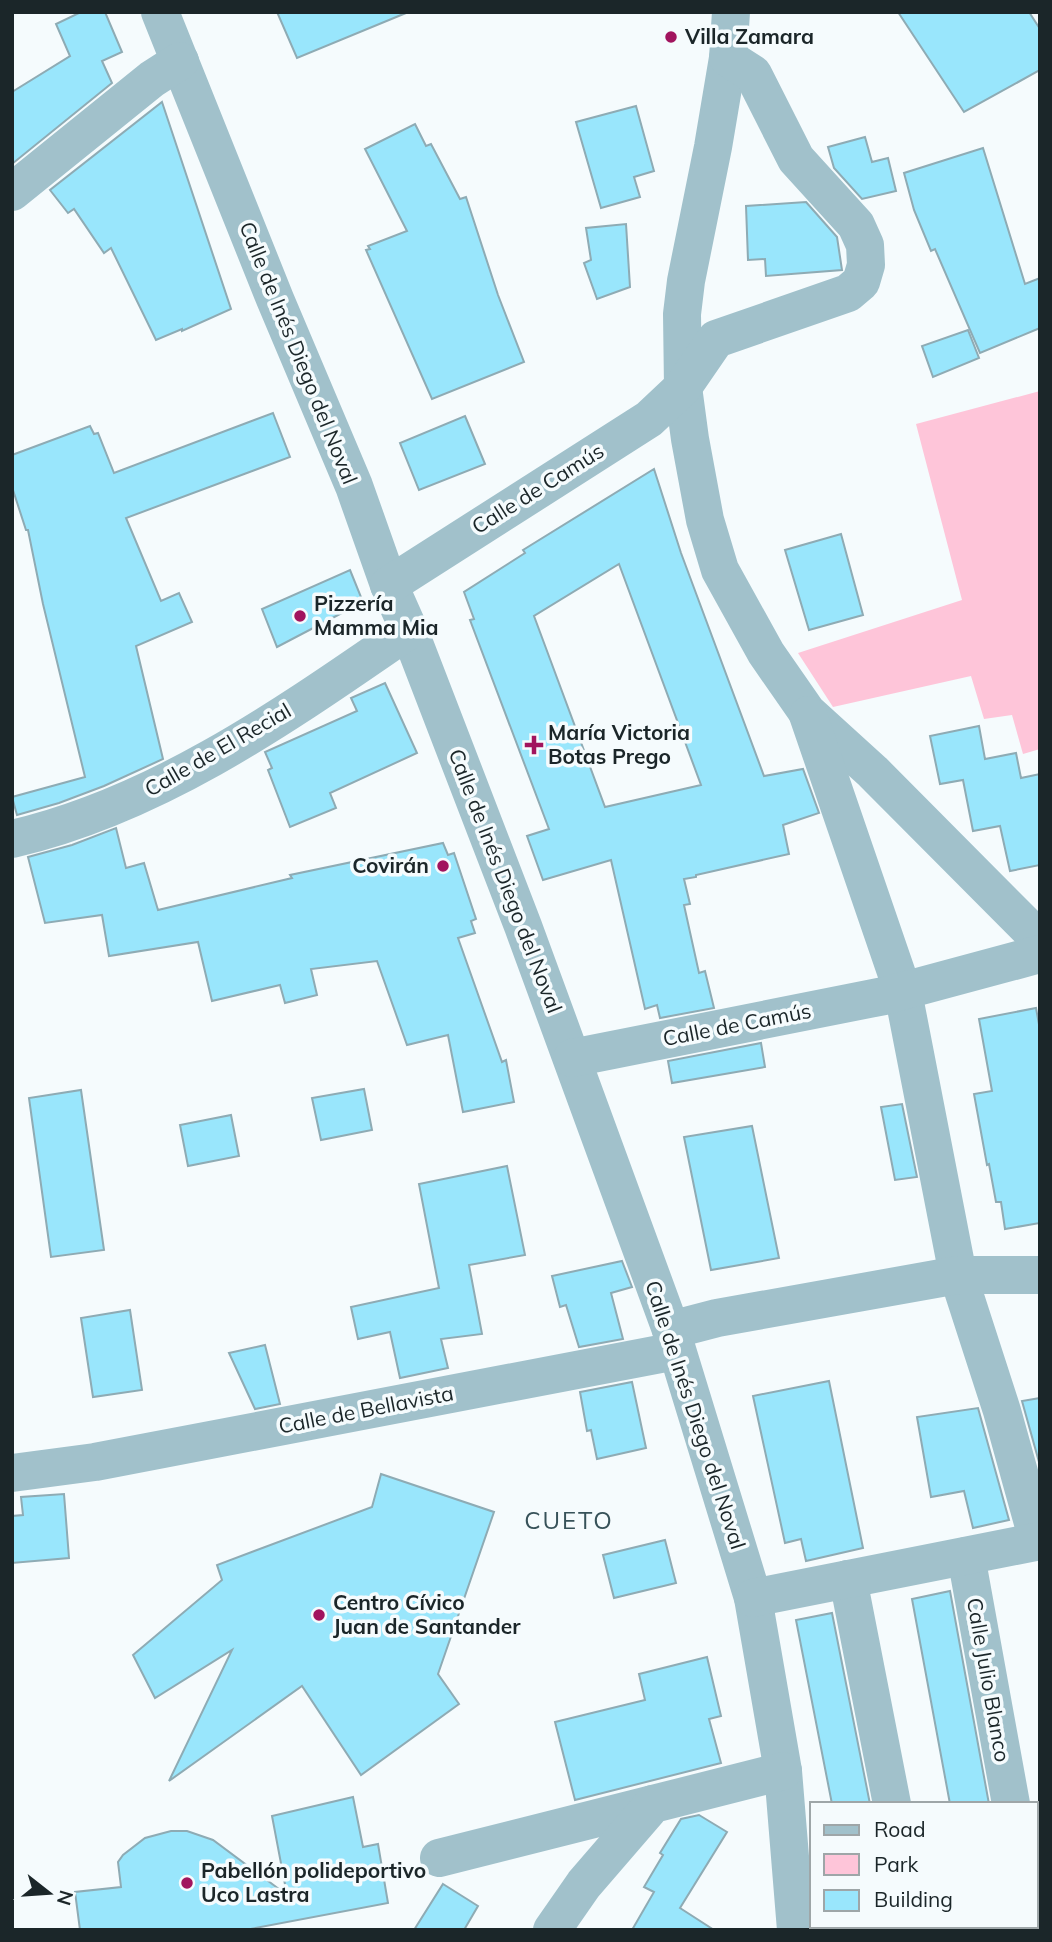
<svg xmlns="http://www.w3.org/2000/svg" width="1052" height="1942" viewBox="0 0 1052 1942" font-family="Mulish,sans-serif">
<style>
.green{fill:#fec5d9}
.building{fill:#99e6fc;stroke:#8eabb4;stroke-width:2;fill-rule:evenodd}
.lines{fill:none;stroke-linecap:round;stroke-linejoin:round}
.street{stroke:#a1c1cb;stroke-width:38}
.poi-dot{fill:#a1145e;stroke:#f5fbfd;stroke-width:2.5}
.labels{text-anchor:middle;stroke-width:7;stroke-linejoin:round;paint-order:stroke}
.poi-label{font-size:21px;font-weight:bold;fill:#1b2629;stroke:#f5fbfd;text-anchor:start}
.street-label{font-size:21px;fill:#1b2629;stroke:#f5fbfd}
.quarter-label{font-size:24px;letter-spacing:2px;fill:#375259;stroke:#f5fbfd}
</style>
<rect width="100%" height="100%" fill="#f5fbfd"/>
<path class="green" d="M1040 391V749L1023 754 1012 715 984 719 971 676 833 707 798 653 962 600 916 424Z"/>
<g class="building">
<path d="M81 12H105L122 52 102 61 112 83 12 164V92L70 56 56 24Z"/>
<path d="M277 12H406V13L297 58Z"/>
<path d="M898 12H1029L1040 29V70L964 112Z"/>
<path d="M162 102 231 309 182 331V329L156 340 111 248 104 253 74 209 68 213 50 190Z"/>
<path d="M636 106 654 171 634 177 640 197 601 208 576 122Z"/>
<path d="M415 124 426 146 431 144 460 199 466 197 498 295 524 362 432 399 366 250 370 249 368 246 407 231 365 149Z"/>
<path d="M865 137 872 162 888 158 896 191 862 199 834 168 828 147Z"/>
<path d="M983 148 1025 284 1040 278V328L980 353 935 249 931 251 914 210 904 173Z"/>
<path d="M806 202 837 237 842 270 766 276 765 259 748 260 746 206Z"/>
<path d="M626 224 630 287 597 299 584 263 591 260 586 228Z"/>
<path d="M968 330 979 358 933 377 922 346Z"/>
<path d="M273 413 290 457 126 518 161 601 179 593 192 622 136 646 163 759 104 786 59 803 17 815 12 797 85 777 43 604 28 530H26L12 487V455L90 426 94 434 98 433 114 473Z"/>
<path d="M465 416 485 464 419 490 400 443Z"/>
<path d="M654 469 681 553 764 776 803 769 819 813 783 825 789 854 696 875V877L684 879 690 904 684 905 699 973 705 971 714 1008 660 1018 657 1005 645 1009 611 860 543 880 527 836 549 829 470 620 474 619 464 592 525 553 523 550ZM619 564 701 785 605 807 534 616Z"/>
<path d="M841 534 863 615 809 630 785 550Z"/>
<path d="M350 570 363 602 277 647 262 609Z"/>
<path d="M385 683 417 753 330 793 336 808 290 827 268 770 272 768 265 752 357 711 351 698Z"/>
<path d="M979 726 985 759 1016 753 1021 778 1040 774V865L1010 871 1000 826 973 831 963 780 940 784 930 736Z"/>
<path d="M116 828 126 868 144 863 158 910 292 878 290 875 443 843 448 855 454 853 476 919 471 921 475 933 458 938 502 1062 506 1060 514 1102 463 1112 448 1035 407 1045 377 961 311 969 317 995 285 1003 280 985 212 1001 198 942 109 956 102 915 45 923 28 857 72 845Z"/>
<path d="M1036 1008 1040 1030V1223L1005 1229 1001 1202H996L989 1164 987 1165 974 1094 992 1091 979 1019Z"/>
<path d="M761 1043 765 1067 672 1083 668 1061Z"/>
<path d="M364 1089 372 1130 321 1140 312 1098Z"/>
<path d="M81 1090 104 1250 51 1257 29 1098Z"/>
<path d="M902 1104 917 1177 895 1180 881 1107Z"/>
<path d="M231 1115 239 1156 188 1166 180 1125Z"/>
<path d="M752 1126 779 1258 711 1270 684 1137Z"/>
<path d="M507 1166 525 1255 469 1265 482 1334 441 1339 448 1368 400 1378 390 1332 358 1339 351 1307 439 1288 419 1184Z"/>
<path d="M622 1261 632 1287 611 1293 623 1339 579 1347 566 1305 560 1307 552 1276Z"/>
<path d="M130 1310 142 1390 93 1397 81 1318Z"/>
<path d="M265 1345 280 1404 255 1409 229 1353Z"/>
<path d="M829 1381 863 1548 806 1561 801 1539 785 1543 753 1396Z"/>
<path d="M632 1382 646 1448 597 1459 591 1430 587 1431 580 1392Z"/>
<path d="M1040 1398V1462H1039L1022 1401Z"/>
<path d="M978 1408 1009 1520 973 1528 964 1491 931 1497 917 1417Z"/>
<path d="M381 1474 494 1512 438 1674 459 1704 361 1775 302 1686 169 1781 232 1650 155 1698 133 1655 222 1580 217 1565 372 1507Z"/>
<path d="M64 1494 69 1558 12 1563V1516L23 1515 21 1497Z"/>
<path d="M665 1540 676 1583 614 1598 603 1555Z"/>
<path d="M950 1591 989 1804H950L912 1599Z"/>
<path d="M832 1613 870 1804H832L796 1620Z"/>
<path d="M707 1657 721 1716 709 1719 721 1763 575 1800 555 1722 645 1700 639 1674Z"/>
<path d="M353 1797 363 1847 378 1844 388 1903 245 1930H80L75 1892 121 1887 118 1862 123 1855 145 1838 171 1831H187L213 1840 287 1895 272 1816Z"/>
<path d="M699 1815 727 1832 680 1908 714 1930H632L654 1892 644 1887 663 1855 660 1853 681 1819Z"/>
<path d="M443 1884 478 1906 464 1930H414Z"/>
</g>
<g class="lines">
<g class="street">
<path d="M160 12 275 299 354 486 389 585 409 630 523 926 671 1330 753 1598 783 1771 796 1930"/>
<path d="M731 12 728 58 713 147 686 281 682 314 683 387 690 439 705 520 720 570 766 653 807 712 873 772 1040 940"/>
<path d="M12 192 152 79 180 61"/>
<path d="M389 585 649 419 683 387 716 339 848 293 861 282 866 265 865 245 856 225 796 159 753 74 728 58"/>
<path d="M808 715 903 992 958 1275 1002 1411 1038 1541"/>
<path d="M12 839C159 805 287 714 409 630"/>
<path d="M572 1058 884 996 1040 954"/>
<path d="M671 1330 717 1318 958 1275H1040"/>
<path d="M12 1473 95 1462 676 1351"/>
<path d="M966 1556 1011 1804"/>
<path d="M848 1579 892 1804"/>
<path d="M753 1598 1040 1541"/>
<path d="M439 1858 653 1804"/>
<path d="M552 1930 584 1884 653 1804 783 1771"/>
</g>
</g>
<g class="poi-dot">
<circle cx="671" cy="37" r="7"/>
<circle cx="300" cy="616" r="7"/>
<path d="M530.5 734.5h7v7h7v7h-7v7h-7v-7h-7v-7h7z"/>
<circle cx="443" cy="866" r="7"/>
<circle cx="319" cy="1615" r="7"/>
<circle cx="187" cy="1883" r="7"/>
</g>
<g class="labels">
<g class="poi-label">
<text x="685" y="44">Villa Zamara</text>
<text x="314" y="611">Pizzería<tspan x="314" dy="24">Mamma Mia</tspan></text>
<text x="548" y="740">María Victoria<tspan x="548" dy="24">Botas Prego</tspan></text>
<text x="429" y="873" text-anchor="end">Covirán</text>
<text x="333" y="1610">Centro Cívico<tspan x="333" dy="24">Juan de Santander</tspan></text>
<text x="201" y="1878">Pabellón polideportivo<tspan x="201" dy="24">Uco Lastra</tspan></text>
</g>
<g class="street-label">
<text transform="translate(298 353) rotate(68)" y="7">Calle de Inés Diego del Noval</text>
<text transform="translate(538 489) rotate(-32)" y="7">Calle de Camús</text>
<text transform="translate(218 750) rotate(-30)" y="7">Calle de El Recial</text>
<text transform="translate(505 881) rotate(69)" y="7">Calle de Inés Diego del Noval</text>
<text transform="translate(737 1025) rotate(-11)" y="7">Calle de Camús</text>
<text transform="translate(366 1410) rotate(-11)" y="7">Calle de Bellavista</text>
<text transform="translate(695 1415) rotate(72)" y="7">Calle de Inés Diego del Noval</text>
<text transform="translate(988 1680) rotate(80)" y="7">Calle Julio Blanco</text>
</g>
<g class="quarter-label">
<text x="569" y="1529">CUETO</text>
</g>
</g>
<rect width="1052" height="1942" fill="none" stroke="#1b2629" stroke-width="28"/>
<rect x="810" y="1802" width="228" height="126" fill="#f5fbfd" stroke="#9ea6a8" stroke-width="2"/>
<rect x="824" y="1825" width="35" height="10" fill="#a1c1cb" stroke="#9ea6a8" stroke-width="2"/>
<text x="874" y="1837" font-size="21" fill="#1b2629">Road</text>
<rect x="824" y="1854" width="35" height="21" fill="#fec5d9" stroke="#9ea6a8" stroke-width="2"/>
<text x="874" y="1872" font-size="21" fill="#1b2629">Park</text>
<rect x="824" y="1890" width="35" height="21" fill="#99e6fc" stroke="#9ea6a8" stroke-width="2"/>
<text x="874" y="1907" font-size="21" fill="#1b2629">Building</text>
<g transform="translate(49 1893) rotate(107)" stroke="#f5fbfd" stroke-width="5" paint-order="stroke">
<path d="M0-5L12 26L0 18L-12 26Z" fill="#1b2629"/>
<text y="-10" font-size="19" font-weight="bold" text-anchor="middle" fill="#1b2629">N</text>
</g>
</svg>
